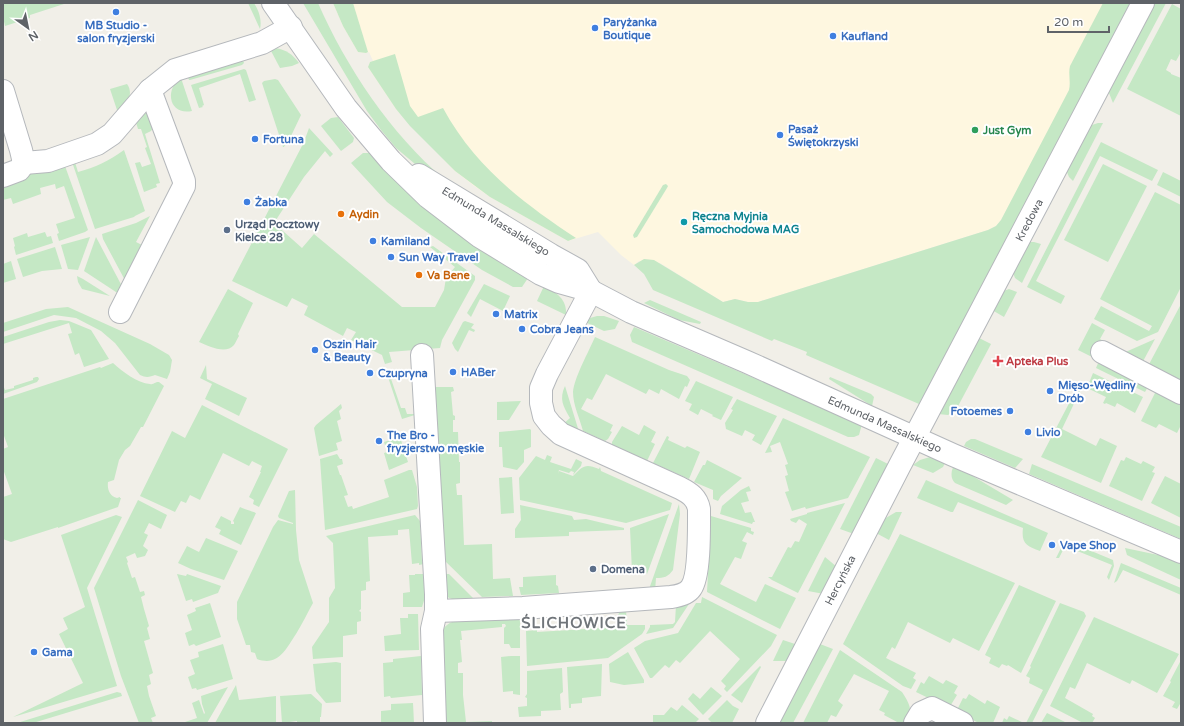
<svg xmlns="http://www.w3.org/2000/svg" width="1184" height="726" viewBox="0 0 1184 726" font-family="'Varela Round',sans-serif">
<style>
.commercial{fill:#fef7e0}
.green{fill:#c5e8c5}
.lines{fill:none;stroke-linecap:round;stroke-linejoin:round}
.minor-casing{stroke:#b5b8bc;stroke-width:24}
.minor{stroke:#fff;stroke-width:22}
.shop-dot{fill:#3f7fe0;stroke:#fff;stroke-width:1.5}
.leisure-dot{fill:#2e9e5b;stroke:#fff;stroke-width:1.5}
.food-dot{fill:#e8710a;stroke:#fff;stroke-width:1.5}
.culture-dot{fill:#0f9aa8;stroke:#fff;stroke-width:1.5}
.service-dot{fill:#5c6f8a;stroke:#fff;stroke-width:1.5}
.health-dot{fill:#e0444e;stroke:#fff;stroke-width:1.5}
.labels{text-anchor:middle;stroke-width:4;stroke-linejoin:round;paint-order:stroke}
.shop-label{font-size:11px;font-weight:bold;fill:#366cbe;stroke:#fff;text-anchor:start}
.leisure-label{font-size:11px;font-weight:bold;fill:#27864d;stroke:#fff;text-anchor:start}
.food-label{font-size:11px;font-weight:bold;fill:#c56008;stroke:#fff;text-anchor:start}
.culture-label{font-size:11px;font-weight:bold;fill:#0d838f;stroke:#fff;text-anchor:start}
.street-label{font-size:11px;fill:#5f6368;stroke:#fff}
.service-label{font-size:11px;font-weight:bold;fill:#4e5e75;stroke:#fff;text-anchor:start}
.health-label{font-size:11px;font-weight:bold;fill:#be3a42;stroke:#fff;text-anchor:start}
.district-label{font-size:15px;font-weight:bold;letter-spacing:1px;fill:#70757a;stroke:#fff}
</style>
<rect width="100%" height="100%" fill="#f1efe8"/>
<path class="commercial" d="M333 3H1118L1001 220 996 226 988 230 758 302H748L735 299 723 302 660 263 639 261 634 265 621 255 598 232 568 241 490 197 473 185 455 171 396 109 368 67 370 62 373 61 369 52 366 53 358 52 343 26Z"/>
<g class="green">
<path d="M3 3H67L30 15V18L5 26 3 17Z"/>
<path d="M248 3H254C259 11 262 20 260 29Z"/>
<path d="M303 3H318C346 67 391 134 444 179L421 169 396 148 381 130 367 111Z"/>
<path d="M333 3H353L368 52 366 53 358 52 343 26Z"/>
<path d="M1103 3H1130L1003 247 919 404 806 355 807 352 774 339 772 341 653 290 644 274 634 265 644 259 654 260 723 302 735 299 748 302H758L988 230 996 226 1001 220 1069 90C1071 81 1068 74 1070 66Z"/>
<path d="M1151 3H1166L1113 103 1109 93 1108 88Z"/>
<path d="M1172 4 1181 9V52L1176 61 1171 59 1166 70 1171 73V74L1181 78V116L1127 89Z"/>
<path d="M275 48C287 50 292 54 299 63L292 66 280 68 270 49Z"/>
<path d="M395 54 410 106 418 117 443 108C475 167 522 202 576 238L568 241 490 197 455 171 410 126 396 109 368 67 370 62Z"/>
<path d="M242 58 244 63 242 65 190 80H189L187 75Z"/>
<path d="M244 69 246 70 256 100 249 102 240 74 199 88 204 105 202 106 203 107 199 108 191 85Z"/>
<path d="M181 78 192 111C169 116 164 89 181 78Z"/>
<path d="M275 79 278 80 301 115 291 136 290 135 284 147H283L262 83 264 81Z"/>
<path d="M127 84C135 95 125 106 119 116L110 89Z"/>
<path d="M145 112H147L153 128 151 131 145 134 160 183 156 184 157 187 144 192 135 163 140 162 142 167 151 164 145 148 147 147 141 129H138L135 119Z"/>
<path d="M338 117 354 138 353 142 341 151 321 126 331 118Z"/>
<path d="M1098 123H1103L1073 181 1069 177 1066 170 1089 126Z"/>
<path d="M309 128 333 154 330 157 325 151 304 177 274 223 302 248 314 234 402 307H435L444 290 446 278 455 267 430 247 433 246 475 276V280L442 340 440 348 389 352 392 362 385 364 382 355 351 340 356 332 347 328 343 336 304 315 308 306 292 298 287 307 232 281 304 142Z"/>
<path d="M1101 142 1158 170 1152 181 1100 156 1036 281 1065 296 1061 304 1027 287Z"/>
<path d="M124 150 145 211 135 216 134 217 95 229 71 159H74L78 172C97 167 108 161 124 150Z"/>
<path d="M363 153H369C404 191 442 225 486 253 499 262 514 270 528 278L522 287H513L482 270 421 228 387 202 351 163Z"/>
<path d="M1103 164 1147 186 1108 262 1064 240Z"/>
<path d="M65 166 88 230 85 232 59 241 57 234 59 233 56 224 75 218 64 186 56 189 55 184 40 188 41 194 13 204 11 198 3 200V182L47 168Z"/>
<path d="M1163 172 1181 181V197L1157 185Z"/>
<path d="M666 184 668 186 667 188 637 237 634 238 633 235 663 185Z"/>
<path d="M1155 192 1181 205V287L1158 332 1137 341 1094 319 1101 306 1149 331 1152 326 1100 299Z"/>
<path d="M150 216 136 242 146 247 127 284 103 239 102 234 136 223Z"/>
<path d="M45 232 47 237 51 236 53 243 16 255 14 247 15 246 13 238 27 233 28 237Z"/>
<path d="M90 237 78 270 68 269 61 245Z"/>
<path d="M96 237 124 290 119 294 84 271Z"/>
<path d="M1030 242H1034L1041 244 1022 283 1015 278 1012 270 1026 245Z"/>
<path d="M55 247 62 269 42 271 23 277 17 259Z"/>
<path d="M11 261 16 279 3 283V264Z"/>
<path d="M77 276 83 279 110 296 82 289 78 282Z"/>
<path d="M484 284 510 296 503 311 480 299 471 317 467 313Z"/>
<path d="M544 286C557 293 567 299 566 315L537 301Z"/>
<path d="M228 289 253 303 238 334 239 336C237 339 236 342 234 345 226 355 208 346 199 342Z"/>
<path d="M1009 289 1017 292 1004 317 992 310 1001 292Z"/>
<path d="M650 300 701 322 700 324 679 320 644 303Z"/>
<path d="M1181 304V386L1147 368Z"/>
<path d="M68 307 150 344 169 355 172 360 170 372 167 379 155 375C150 377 146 378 140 375L115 343 101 331 76 318 54 315 3 332V323L46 309Z"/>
<path d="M597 316H604L619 321 615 329 604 331 585 322 590 318Z"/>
<path d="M60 320 69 321 91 330 109 359 84 367 79 353 75 355 68 334 72 333 69 323 3 344V337L49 322Z"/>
<path d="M465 321 474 324 471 328 475 330 474 332 469 330 458 352 455 349 452 343 463 322Z"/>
<path d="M1092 323 1105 330 1100 339 1105 342 1096 359 1078 350Z"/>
<path d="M634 327 862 424 859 435 854 437H848L632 342 630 335Z"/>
<path d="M595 337 669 370 687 376 690 380 687 387 685 386 679 399 661 389 659 394 649 389 646 394 606 374 592 400 587 398 581 409 613 425 610 431 612 432 608 439 605 441 583 431C580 419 573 405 573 392 574 378 589 351 595 337Z"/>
<path d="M977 337 991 344 956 410 948 415 938 414Z"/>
<path d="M1155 339 1141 365 1121 354Z"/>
<path d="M1100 359 1149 385 1145 392 1096 368Z"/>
<path d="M113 363C123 372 137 383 150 384 154 385 154 382 159 382L164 386 143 427H141L130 446 125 450 119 460 114 480 108 482C107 490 110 496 117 498L120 497V498H121L118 507 58 528V527L11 542 3 539V497L12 494 3 469V449L8 447 3 433V399L100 367 101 368Z"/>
<path d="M206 365 207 379 247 398 239 416 205 399 212 384 200 378Z"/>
<path d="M388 373H389L401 408H405L407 414H418L402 419 388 377Z"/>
<path d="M1093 373 1143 397 1135 413 1117 403 1115 407 1106 403 1105 404 1103 403 1106 397 1087 388Z"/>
<path d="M36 377H38L39 379 37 382 3 394V385L5 390 14 388V386L33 380V378Z"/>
<path d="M830 377 871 394 874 397 872 406 829 379Z"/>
<path d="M696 381 733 397 721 420 712 416 713 415 701 409 698 415 689 410 692 404 685 401Z"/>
<path d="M565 386 580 435 561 426 570 418C563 406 559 399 565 386Z"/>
<path d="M435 387H453L454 391 451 392 453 415 455 416V420H453V432H458L459 462H460V483L456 484 457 495H462L464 545 492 544 493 579 510 578 513 596 482 597 445 561 434 389Z"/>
<path d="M1157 389 1181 401V425L1177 433 1159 424 1156 428 1141 421Z"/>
<path d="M1076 390 1080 391 1062 429 1096 446 1100 438 1117 446 1101 483 1041 457Z"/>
<path d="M737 399 777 416 761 445 752 440 755 435 745 430 742 436 726 429 725 423 733 410 731 409Z"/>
<path d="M521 401 509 420H497V402Z"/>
<path d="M341 404 342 408 339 411 341 419 337 421 342 441 336 443 338 450 319 456 314 428 316 425Z"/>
<path d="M202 405 288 449 259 507 253 504 254 500 249 497 261 472H260L262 466 252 461 249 466 223 453 200 500 190 495 186 503 181 501 175 512 140 496 172 431 185 438Z"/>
<path d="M783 418 870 457 848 498 806 509 805 507 792 511 785 492 789 491 785 476 788 475 785 465 788 464 780 442 770 446 772 452 765 453Z"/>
<path d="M644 425 656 432 651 442 655 444 647 461 612 445V442L622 426 639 435Z"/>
<path d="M530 429 531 430V447L524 450V462L517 470 503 467 502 447H499V432Z"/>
<path d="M667 436 669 437 668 440 685 448 687 446 700 452 689 479 653 463Z"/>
<path d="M400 437 408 462 389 470 384 453 387 452 384 442Z"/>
<path d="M971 439H975L1023 459 1015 468 964 446 966 442Z"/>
<path d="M337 454 340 459H342L343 464 337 466 340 475H341L348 495 344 496 348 507 352 506 353 509 389 497 384 480 409 470H412L417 487 418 506 417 509 325 530 320 459Z"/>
<path d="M547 455 552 457 550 462 571 469 576 459 582 462 581 466 573 475 574 472 571 471 569 473 559 470 558 474 559 471 573 476C583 466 585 463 599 469L600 467 601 471 672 503 670 510 626 523 520 500 519 478 536 456 545 460Z"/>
<path d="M930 457 946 461 943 467 933 473 913 465 920 460Z"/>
<path d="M1126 457 1141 464 1143 461 1155 467 1152 472 1155 473 1142 501 1109 486 1121 460 1124 461Z"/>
<path d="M876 458 890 465 854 534 840 529Z"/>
<path d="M707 460 742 478 721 496 718 501 713 499V490L694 482 703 465H705Z"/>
<path d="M1032 464 1181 527V539L1029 474Z"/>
<path d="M954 465 1013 500 1006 505 955 483C950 478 951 471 954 465Z"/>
<path d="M1165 476 1181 484V518L1151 503Z"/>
<path d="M512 477 514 513 501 514 499 478Z"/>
<path d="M926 480 1048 533 1040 551C1027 546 1021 544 1023 528L958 502 953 512H951L917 498Z"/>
<path d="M749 486 751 491 746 492 749 501 741 503 745 513 751 512 755 522H753L752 524 720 514 722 506 741 490Z"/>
<path d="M295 490 296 530 299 560 313 603C307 614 302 624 296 634 286 649 278 667 257 659L255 653 251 652 250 645H246L237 619V602L273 527 278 520 293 524V523L279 518 278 516 289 491Z"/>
<path d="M138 500 167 515 161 529 149 523 144 533 148 535 143 546 148 550 145 556 137 558 135 553 126 557 128 562 127 563 132 578 135 577 140 592 144 591 145 595 141 597 144 609 149 626 147 628 150 639 144 641 153 673 149 675 151 684 147 686 149 696 156 716 151 718 153 723H139L121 676 94 588Z"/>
<path d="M845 503 798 593 772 580 768 577H772L788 547 791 548 795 541 799 542 807 524 799 519 796 523 791 521 790 519 807 514V513Z"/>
<path d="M679 504 680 514 673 570C668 577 664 578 656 578L655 592H648Z"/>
<path d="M520 505 572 516 574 520 586 519 624 528V530L569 532V536L515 538V529L521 520Z"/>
<path d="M240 507C246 510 249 510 256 513L241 545 219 534 221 530 215 527 221 516 231 521V524H234V522L233 521Z"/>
<path d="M896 512H902L889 540 876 533 884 519Z"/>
<path d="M669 514 647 574 644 568 632 572 630 528Z"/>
<path d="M116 515 122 517 87 588 117 686 13 717 83 683 59 634 68 629 63 618 85 607 61 535Z"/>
<path d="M415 515 420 521 422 561 424 564 419 565V563L412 564 409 529 398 530V535L368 537 370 581 366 582V590L361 591V609L359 611 361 612V621L357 622V634L343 636V657L313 659 312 647 329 622V598L335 588 333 543 326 536Z"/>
<path d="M711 516 751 528V531L754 532 753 535 747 532 742 541 747 543 741 559 735 557 720 584 756 602 765 584 796 598 780 629 707 592Z"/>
<path d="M900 534 1015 583 979 651 953 638 950 643 908 622 895 649 892 647 886 658 916 673 913 678 916 680 911 689 903 686 843 644Z"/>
<path d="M206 538 238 551 224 580 191 569 178 563 187 546 199 552Z"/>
<path d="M1065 540 1113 560 1114 566 1109 580 1107 577 1112 565 1065 546 1059 558H1056Z"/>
<path d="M1125 548 1163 556 1181 563V580L1131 557 1127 555Z"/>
<path d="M825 557 837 567 824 594 808 591Z"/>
<path d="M1121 563 1181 588V595L1123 570 1117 581 1114 583Z"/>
<path d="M177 574 186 576 187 574 221 586 218 593 215 594 193 602 192 599 186 601Z"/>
<path d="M415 574H427V591L422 607H403V593L410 592 409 575H415Z"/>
<path d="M445 574H449L476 601C467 600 454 602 446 596L447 592Z"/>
<path d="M556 575V585L558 586 559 593 521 595 519 587H523V577Z"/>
<path d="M1019 585 1056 601 1021 673 1008 665 1007 666 1002 664 999 668 989 663 991 658 985 655Z"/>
<path d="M702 597 777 635 771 646 727 692 724 689 726 686 721 681 740 659 710 631 680 663 676 660 669 668 665 665 652 678H650L634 648 645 641 678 633 696 603H701Z"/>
<path d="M210 603 221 637 196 646 194 644 189 646 185 633 192 630 187 615 196 611 195 608Z"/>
<path d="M1060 603 1084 612 1086 616 1032 723H1026L1043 690 1029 683 1030 678 1026 676 1031 667 1030 666Z"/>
<path d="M689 604 673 628 646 634 650 627V625L673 624 675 622 676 605Z"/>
<path d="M626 610 627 625H645V629L642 634 608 658 527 666 526 631 537 630V632L618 627V615L620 611Z"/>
<path d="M408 614H418L419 650 385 651 384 636 401 634 400 618H408Z"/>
<path d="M520 617V648H511L509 644H504V628L506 626 505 624H502V627L461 631 462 640H460L462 662 458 663V673H463V695L466 722 492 721V723H445L442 632C445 625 449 623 455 621Z"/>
<path d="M1094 617 1179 654 1157 693 1132 680 1130 684 1087 663 1075 689 1070 687 1065 698 1093 714 1092 716 1095 718 1092 723H1083L1050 706Z"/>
<path d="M783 640 798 645 790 661H773Z"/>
<path d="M223 644 233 679 197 690 196 688 192 689 188 677 195 674 190 660 199 657 198 652Z"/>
<path d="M820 644 833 649 793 723H777Z"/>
<path d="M840 650 902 692C910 704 912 709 909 723H899L884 715 885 713 879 710 889 691 854 674 838 701 843 705 836 717 831 715 827 723H803Z"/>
<path d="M628 652 644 680V683L624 685 610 682 609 664Z"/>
<path d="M421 656 422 695 391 698 390 696 384 697 383 663 393 662V659Z"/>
<path d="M511 656H520V695L513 694V691L503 692 501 657Z"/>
<path d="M1181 660V705L1180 704 1177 709 1172 707 1175 702 1163 696 1171 682 1170 681Z"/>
<path d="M336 662 341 663V702L326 703 316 691 313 664Z"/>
<path d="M602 664 601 696 582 698V703L571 704V708H569L567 667Z"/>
<path d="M760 666 761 667 742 703 731 695Z"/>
<path d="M562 668 563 692 560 694 561 710 541 711V716L519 717 518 707 527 706V698L525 697 527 694V671Z"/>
<path d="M929 676 943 684 946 680 958 686 954 693 957 695 949 708 916 692 921 682 924 684Z"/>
<path d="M236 685 239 700 276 696V723H215Z"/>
<path d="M228 687 207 723H182L197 718 192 703 199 700 204 714 205 713 202 704 201 696Z"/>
<path d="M711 687 722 696 703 715 688 699 693 693 700 699Z"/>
<path d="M117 692 121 693 122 696 33 723H17Z"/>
<path d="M311 694 322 704 321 717H320V722L297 723V721L282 723 280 696Z"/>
<path d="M969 694 985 704 987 700 1000 707 993 723H979L956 712 963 698 966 699Z"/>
<path d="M727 700 733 706 739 709 732 723H712L708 719Z"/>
<path d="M413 703 414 723H381V711L391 710V704Z"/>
<path d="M682 705 699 719 695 723H648L653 722V715H664L671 707 677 711Z"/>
<path d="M1047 713 1067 723H1041Z"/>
<path d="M1009 716 1024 723H1002L1004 718 1007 720Z"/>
</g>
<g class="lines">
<g class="minor-casing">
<g id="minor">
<path d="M273 3 346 108 391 161 428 197 479 236 541 274 559 282 591 291 631 312 747 362 953 455 1181 552"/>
<path d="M3 91 21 150 24 163 48 161 97 144 112 134 150 90 175 70 262 43 291 27"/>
<path d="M419 175 551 255 578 270 591 291"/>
<path d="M3 176 19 170 24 163"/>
<path d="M120 312 184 186V181L150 90"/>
<path d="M1102 352 1181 393"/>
<path d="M422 355 436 594V611L432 629 435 723"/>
<path d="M436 611 523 608 671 597C678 596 687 594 691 588 700 576 699 526 699 509 697 498 690 493 680 488L561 434 551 425 544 416 541 403V388L547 374 591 291"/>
<path d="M767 723 900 465 1143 3"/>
<path d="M915 723 921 713 932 708 962 723"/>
</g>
</g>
<use href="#minor" class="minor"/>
</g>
<g class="shop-dot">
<circle cx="116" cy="12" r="4"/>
<circle cx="595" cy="28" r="4"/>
<circle cx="833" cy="36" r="4"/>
<circle cx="780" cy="135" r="4"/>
<circle cx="255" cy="139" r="4"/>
<circle cx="247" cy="202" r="4"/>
<circle cx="373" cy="241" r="4"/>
<circle cx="391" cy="257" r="4"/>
<circle cx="496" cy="314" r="4"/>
<circle cx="522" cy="329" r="4"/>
<circle cx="315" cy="350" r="4"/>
<circle cx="453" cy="372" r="4"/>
<circle cx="370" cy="373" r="4"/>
<circle cx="1050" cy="391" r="4"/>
<circle cx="1010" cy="411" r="4"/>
<circle cx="1028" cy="432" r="4"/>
<circle cx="379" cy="441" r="4"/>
<circle cx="1052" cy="545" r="4"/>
<circle cx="34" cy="652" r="4"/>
</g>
<circle class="leisure-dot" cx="975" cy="130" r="4"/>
<g class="food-dot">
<circle cx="341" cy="214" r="4"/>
<circle cx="419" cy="275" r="4"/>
</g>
<circle class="culture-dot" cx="684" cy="222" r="4"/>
<g class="service-dot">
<circle cx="227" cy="230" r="4"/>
<circle cx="593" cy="569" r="4"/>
</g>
<path class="health-dot" d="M996 355h4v4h4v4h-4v4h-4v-4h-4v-4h4z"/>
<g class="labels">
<g class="shop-label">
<text x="603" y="26">Paryżanka<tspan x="603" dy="13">Boutique</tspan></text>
<text x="116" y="29" text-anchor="middle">MB Studio -<tspan x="116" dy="13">salon fryzjerski</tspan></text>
<text x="841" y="40">Kaufland</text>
<text x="788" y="133">Pasaż<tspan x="788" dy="13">Świętokrzyski</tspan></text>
<text x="263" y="143">Fortuna</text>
<text x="255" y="206">Żabka</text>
<text x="381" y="245">Kamiland</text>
<text x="399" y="261">Sun Way Travel</text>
<text x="504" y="318">Matrix</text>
<text x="530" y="333">Cobra Jeans</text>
<text x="323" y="348">Oszin Hair<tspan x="323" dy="13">&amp; Beauty</tspan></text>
<text x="461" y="376">HABer</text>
<text x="378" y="377">Czupryna</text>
<text x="1058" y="389">Mięso-Wędliny<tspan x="1058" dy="13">Drób</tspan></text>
<text x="1002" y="415" text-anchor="end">Fotoemes</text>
<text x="1036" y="436">Livio</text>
<text x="387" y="439">The Bro -<tspan x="387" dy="13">fryzjerstwo męskie</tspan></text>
<text x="1060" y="549">Vape Shop</text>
<text x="42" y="656">Gama</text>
</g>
<g class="leisure-label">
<text x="983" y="134">Just Gym</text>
</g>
<g class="food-label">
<text x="349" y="218">Aydin</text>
<text x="427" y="279">Va Bene</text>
</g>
<g class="culture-label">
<text x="692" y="220">Ręczna Myjnia<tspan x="692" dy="13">Samochodowa MAG</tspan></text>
</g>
<g class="street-label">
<text transform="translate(1029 220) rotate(-62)" y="4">Kredowa</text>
<text transform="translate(496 221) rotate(31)" y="4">Edmunda Massalskiego</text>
<text transform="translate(885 424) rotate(24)" y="4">Edmunda Massalskiego</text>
<text transform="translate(840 580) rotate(-63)" y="4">Hercyńska</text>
</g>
<g class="service-label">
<text x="235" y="228">Urząd Pocztowy<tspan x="235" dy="13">Kielce 28</tspan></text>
<text x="601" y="573">Domena</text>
</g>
<g class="health-label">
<text x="1006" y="365">Apteka Plus</text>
</g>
<g class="district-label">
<text x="574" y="628">ŚLICHOWICE</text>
</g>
</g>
<rect width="1184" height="726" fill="none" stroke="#5f6368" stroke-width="8"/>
<g transform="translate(28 28) rotate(147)" stroke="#ffffff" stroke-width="3" paint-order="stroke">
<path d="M0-3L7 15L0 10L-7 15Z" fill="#5f6368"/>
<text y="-6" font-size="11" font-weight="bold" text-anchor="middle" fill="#5f6368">N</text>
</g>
<path d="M1048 26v6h61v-6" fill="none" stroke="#5f6368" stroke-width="2"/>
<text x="1054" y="26" font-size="12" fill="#5f6368" stroke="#ffffff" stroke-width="3" paint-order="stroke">20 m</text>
</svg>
